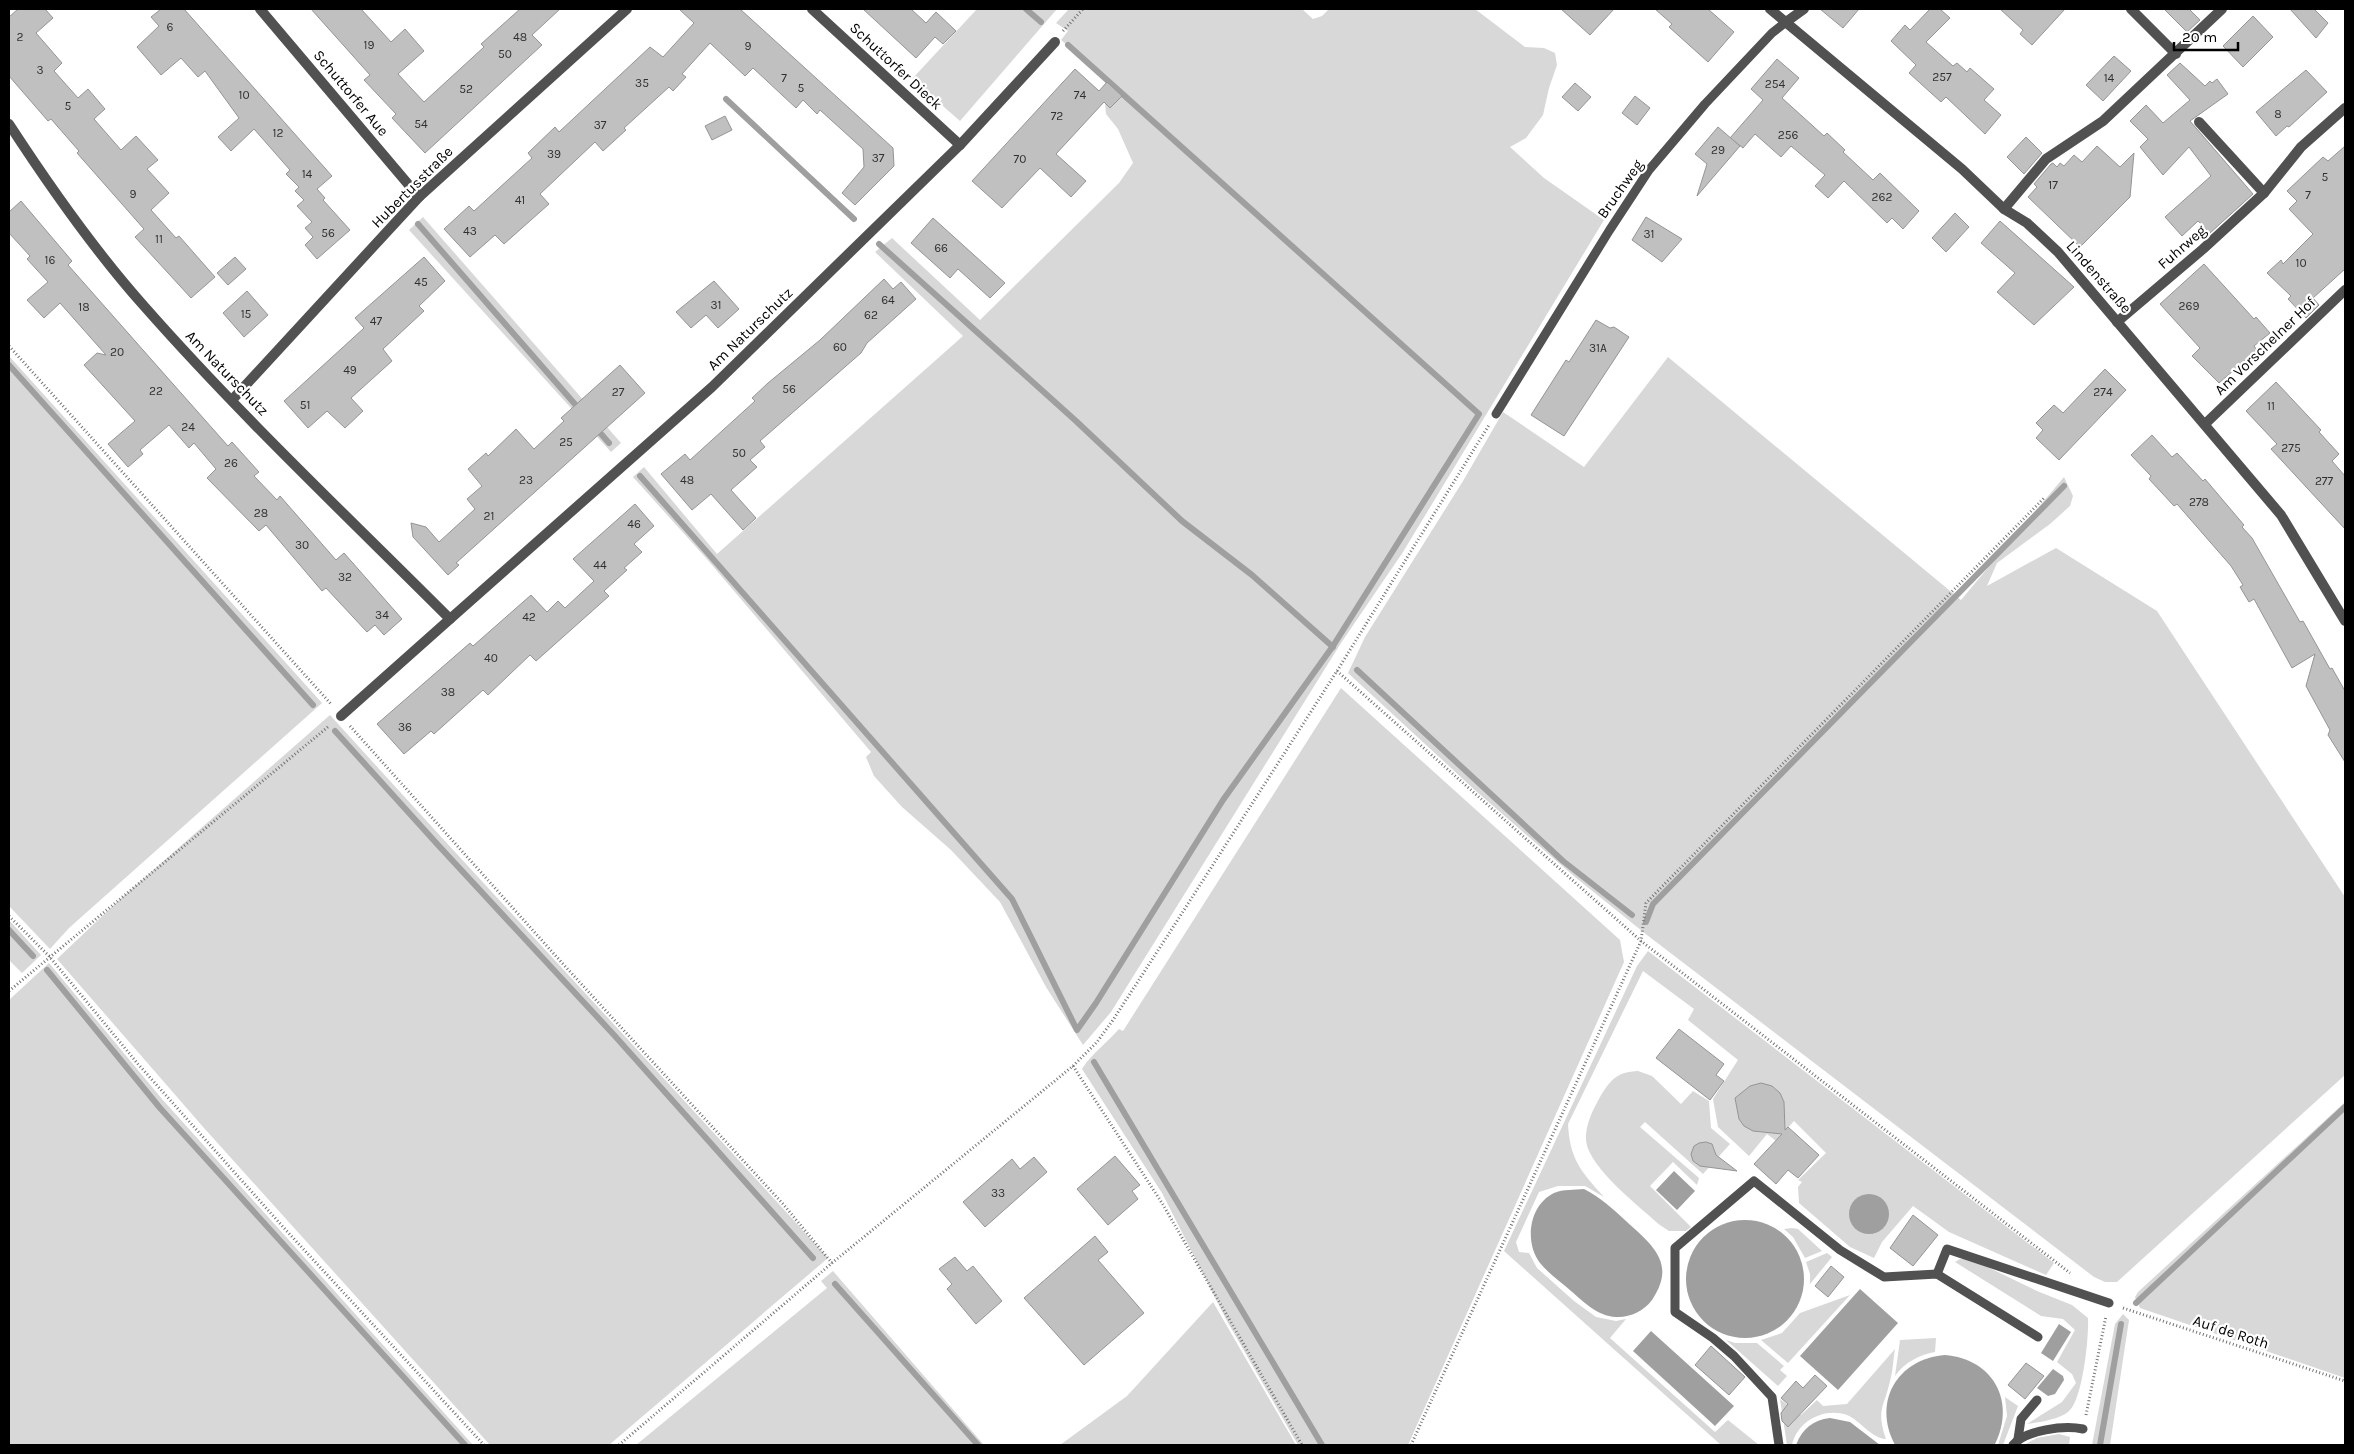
<svg xmlns="http://www.w3.org/2000/svg" width="2354" height="1454" viewBox="0 0 2354 1454" font-family="Karla,sans-serif">
<style>
.green{fill:#d8d8d8}
.water{fill:#9f9f9f}
.lines{fill:none;stroke-linecap:round;stroke-linejoin:round}
.stream{stroke:#9f9f9f;stroke-width:6}
.building{fill:#c0c0c0;stroke:#959595}
.path{stroke:#737373;stroke-width:3;stroke-dasharray:1 2.5;stroke-linecap:butt}
.lane{stroke:#515151;stroke-width:9}
.street{stroke:#515151;stroke-width:10}
.labels{text-anchor:middle;stroke-width:4.5;stroke-linejoin:round;paint-order:stroke}
.number-label{font-size:12px;fill:#303030}
.street-label{font-size:15px;fill:#000;stroke:#fff}
</style>
<rect width="100%" height="100%" fill="#fff"/>
<g class="green">
<path d="M977 9H1057L960 121 912 79Z"/>
<path d="M1069 9H1302L1313 19 1322 16 1329 9H1475L1525 47 1544 48 1555 53 1557 65 1549 88 1543 115 1526 138 1510 147 1544 178 1604 220 1403 552 1341 643 1111 1012 1083 1045 1046 987 1000 902 951 850 902 807 874 776 866 757 871 752 706 558 633 477 644 467 717 554 963 336 875 252 892 238 980 320 1119 183 1133 163 1118 129 1106 114 1105 103 1114 86 1061 40 1068 31 1056 23Z"/>
<path d="M423 217 621 443 611 452 409 230Z"/>
<path d="M9 356 322 703 69 928 50 949 9 906Z"/>
<path d="M1668 357 1961 600 2064 477 2073 496 2070 506 2050 524 1997 563 1987 586 2056 548 2157 611 2345 897V1075L2117 1282H2105L2094 1277 1647 935 1575 877 1477 792 1348 673 1365 637 1463 481 1503 412 1584 467Z"/>
<path d="M1341 688 1620 940 1624 962 1408 1445H1298L1227 1321 1162 1193 1082 1069C1091 1054 1107 1043 1119 1029L1123 1031Z"/>
<path d="M330 715C495 897 663 1076 828 1258L609 1445H490L204 1128 57 959 118 901Z"/>
<path d="M9 920 41 955 22 973 9 960Z"/>
<path d="M1648 951 2054 1263 2046 1275 1949 1232 1913 1206 1882 1242 1874 1258 1850 1247 1799 1203 1798 1187 1802 1182 1798 1180 1826 1153 1794 1121 1776 1141 1767 1134 1749 1156 1718 1127 1713 1099 1738 1060 1688 1020 1694 1009 1643 971 1568 1124C1570 1160 1581 1171 1604 1197L1585 1186H1558L1539 1192 1516 1242 1519 1252 1529 1253 1537 1268 1574 1301 1596 1317 1616 1321 1626 1319 1610 1338 1715 1432 1728 1420 1759 1445H1721L1504 1251 1637 966Z"/>
<path d="M49 963 162 1099 473 1445H9V1000Z"/>
<path d="M1638 1071 1652 1076 1681 1104 1693 1091 1709 1101 1711 1128 1730 1144 1703 1174 1645 1122 1640 1127 1699 1178 1697 1185 1673 1162 1650 1186 1691 1227 1686 1231H1669L1660 1225C1640 1207 1588 1167 1586 1140 1585 1125 1593 1110 1600 1097 1611 1079 1617 1072 1638 1071Z"/>
<path d="M2345 1102V1378L2140 1308 2135 1297 2138 1292Z"/>
<path d="M1792 1228 1798 1229 1822 1251 1805 1258 1793 1237 1784 1229Z"/>
<path d="M1827 1253 1832 1257 1810 1284V1274L1806 1262Z"/>
<path d="M1960 1259H1971L2037 1291 2072 1305 2088 1318C2089 1336 2083 1401 2068 1412 2057 1420 2040 1422 2027 1424L2062 1402 2076 1383 2072 1374 2057 1362 2075 1330 2063 1319 2041 1316 1955 1262Z"/>
<path d="M833 1271 984 1445H636L827 1288 821 1281Z"/>
<path d="M1850 1295 1788 1363 1761 1340 1782 1333 1800 1313Z"/>
<path d="M1213 1302 1296 1445H1060L1127 1396Z"/>
<path d="M2123 1314 2129 1320 2110 1445H2092L2115 1324Z"/>
<path d="M1936 1338 1935 1352C1919 1355 1905 1362 1895 1376L1900 1340Z"/>
<path d="M1726 1340 1735 1343H1757L1784 1366 1780 1370 1787 1376 1778 1386Z"/>
<path d="M1895 1349C1893 1360 1893 1371 1890 1381 1884 1408 1876 1409 1886 1439 1871 1438 1861 1421 1847 1415 1823 1407 1797 1422 1792 1445H1787L1780 1399 1801 1415 1817 1400 1823 1406 1847 1404Z"/>
<path d="M2005 1397 2018 1406 2003 1445H1998L2007 1416Z"/>
<path d="M2059 1434 2070 1437 2069 1445H2024L2037 1438Z"/>
</g>
<g class="water">
<path d="M1674 1171 1695 1191 1677 1210 1656 1190Z"/>
<path d="M1584 1189C1600 1197 1613 1209 1626 1221 1652 1245 1677 1263 1652 1300 1644 1311 1629 1318 1616 1317 1597 1316 1584 1302 1571 1291 1561 1282 1548 1273 1540 1263 1524 1242 1529 1205 1554 1193 1563 1189 1575 1190 1584 1189Z"/>
<circle cx="1869" cy="1214" r="20"/>
<circle cx="1745" cy="1279" r="59"/>
<path d="M1860 1289 1898 1323 1838 1390 1800 1356Z"/>
<path d="M2059 1324 2071 1332 2053 1361 2041 1353Z"/>
<path d="M1651 1331 1734 1406 1715 1426 1633 1351Z"/>
<path d="M1945 1355C1993 1359 2016 1401 1995 1444L1895 1445C1872 1402 1897 1359 1945 1355Z"/>
<path d="M2053 1369 2063 1376 2064 1380 2055 1394 2048 1396 2037 1388Z"/>
<path d="M1830 1418 1850 1422 1880 1445H1796C1802 1429 1813 1420 1830 1418Z"/>
</g>
<g class="lines">
<g class="stream">
<path d="M1026 9 1041 22"/>
<path d="M726 99 854 219"/>
<path d="M418 224 580 410"/>
<path d="M879 244 1076 421 1182 521 1252 575 1333 647"/>
<path d="M9 365 313 705"/>
<path d="M595 427 609 443"/>
<path d="M640 476 1012 899 1077 1030 1096 1003 1223 800 1333 646 1479 414 1068 45"/>
<path d="M1357 670 1563 861 1632 915"/>
<path d="M335 731 438 845 614 1035 813 1258"/>
<path d="M1646 922 1653 904 2064 486"/>
<path d="M9 930 33 956"/>
<path d="M47 970 160 1108 465 1445"/>
<path d="M1094 1062 1322 1445"/>
<path d="M835 1284 978 1445"/>
<path d="M2136 1303 2345 1107"/>
<path d="M2100 1445 2121 1324"/>
</g>
</g>
<g class="building">
<path d="M18 9H45L53 18 36 33 62 63 54 71 78 98 88 89 105 109 94 119 121 150 136 136 158 160 147 169 169 193 151 210 176 238 179 236 215 277 191 298 135 237 144 229 77 153 79 151 51 119 48 121 9 76V17Z"/>
<path d="M161 9H184L332 176 317 189 325 198 323 200 350 230 317 259 305 245 313 237 305 228 312 222 297 206 304 200 295 191 299 187 286 174 290 170 254 129 231 151 218 137 239 118 205 71 198 77 181 58 161 75 137 47 159 26 151 17Z"/>
<path d="M311 9H361L391 42 405 29 424 51 398 74 424 102 484 47 481 44 520 9H560L532 35 542 45 425 153 392 118 396 114 364 80 370 75Z"/>
<path d="M679 9H740L893 148 894 166 855 205 842 193 864 167 863 149 820 110 817 114 803 100 796 108 753 68 745 76 710 43 682 74 686 77 673 91 669 87 624 128 626 130 603 151 595 142 540 194 549 204 504 244 495 235 470 257 444 229 469 206 474 211 532 158 528 153 555 127 559 132 650 47 663 57 694 23Z"/>
<path d="M863 9H911L926 23 936 12 956 31 943 44 935 37 916 58Z"/>
<path d="M1561 9H1614L1590 35Z"/>
<path d="M1655 9H1708L1734 32 1708 62 1669 27 1672 24Z"/>
<path d="M1820 9H1859L1843 28Z"/>
<path d="M1930 9H1940L1950 18 1926 42 1953 66 1957 63 1967 72 1970 68 1994 89 1984 100 2001 115 1985 134 1946 97 1941 102 1909 73 1916 65 1891 41 1905 25 1910 30Z"/>
<path d="M2000 9H2065L2032 45 2020 34 2023 30Z"/>
<path d="M2164 9H2189L2200 20 2187 32Z"/>
<path d="M2290 9H2314L2328 23 2316 38Z"/>
<path d="M2253 16 2273 37 2243 67 2223 46Z"/>
<path d="M2114 56 2131 71 2103 101 2086 85Z"/>
<path d="M1777 59 1799 78 1782 98 1824 136 1827 133 1845 150 1843 152 1873 180 1880 173 1919 211 1903 229 1892 218 1887 223 1844 181 1828 198 1815 186 1825 175 1791 146 1781 157 1755 134 1743 148 1730 138 1763 100 1751 89Z"/>
<path d="M2180 63 2205 86 2210 81 2212 83 2217 79 2228 94 2190 121 2253 194 2210 233 2198 221 2182 236 2165 217 2211 176 2189 147 2163 175 2140 147 2148 139 2130 121 2146 105 2163 123 2190 100 2167 75Z"/>
<path d="M1075 69 1099 91 1107 82 1122 96 1110 108 1104 102 1056 154 1086 181 1071 197 1040 168 1002 208 972 181Z"/>
<path d="M2306 70 2327 92 2289 127 2287 126 2276 136 2256 112Z"/>
<path d="M1575 83 1591 97 1578 111 1562 97Z"/>
<path d="M1635 96 1650 108 1637 125 1622 113Z"/>
<path d="M725 116 732 130 712 140 705 126Z"/>
<path d="M1718 127 1740 146 1697 196 1707 164 1695 154Z"/>
<path d="M2026 137 2042 153 2024 174 2007 157Z"/>
<path d="M2097 146 2120 167 2134 153 2130 197 2080 247 2028 197 2037 187 2034 184 2051 164 2053 163 2057 167 2060 163 2064 166 2074 155 2082 162Z"/>
<path d="M2345 146V269L2313 298 2319 305 2306 318 2288 299 2291 296 2267 273 2281 260 2283 264 2313 234 2289 209 2297 201 2287 191 2323 157 2328 161Z"/>
<path d="M21 201 72 261 68 265 158 367 228 446 232 442 259 472 254 476 277 500 280 496 336 560 344 553 402 619 384 635 375 625 367 632 326 588 322 591 266 525 259 531 207 478 216 469 194 443 189 448 169 425 140 450 143 454 128 467 108 444 135 421 84 365 97 353 106 355 60 303 44 318 27 300 48 282 27 259 30 256 9 233V212Z"/>
<path d="M1955 213 1969 227 1946 252 1932 238Z"/>
<path d="M1646 217 1682 239 1662 262 1632 240Z"/>
<path d="M933 218 1005 283 990 298 958 269 950 278 911 243Z"/>
<path d="M2000 221 2074 287 2034 325 1997 292 2015 273 1981 243Z"/>
<path d="M235 257 246 269 228 285 217 273Z"/>
<path d="M424 257 445 281 419 306 424 311 383 349 392 361 351 398 363 411 345 428 327 411 308 428 284 401 364 328 355 318Z"/>
<path d="M2204 264 2254 319 2256 317 2270 333 2254 346 2257 350 2219 383 2192 356 2200 348 2160 304Z"/>
<path d="M884 279 893 289 901 282 916 299 867 343 861 353 760 441 765 447 750 460 757 467 731 490 756 518 743 530 711 494 692 510 661 474 685 454 690 460 755 401 752 398 768 383 820 340Z"/>
<path d="M714 281 739 309 718 328 706 315 691 328 676 312Z"/>
<path d="M247 291 268 315 244 337 223 313Z"/>
<path d="M1596 320 1610 328 1614 327 1629 337 1564 436 1531 415 1566 360 1569 362Z"/>
<path d="M620 365 645 393 456 563 459 565 448 575 413 537 411 523 426 527 439 542 475 509 467 499 482 486 468 469 486 453 488 456 516 429 534 449 564 421 561 418Z"/>
<path d="M2105 369 2126 390 2059 460 2036 438 2043 430 2036 423 2054 405 2063 413Z"/>
<path d="M2276 382 2321 430 2319 432 2339 454 2332 461 2345 476V529L2271 449 2277 444 2246 411Z"/>
<path d="M2152 435 2172 457 2177 453 2203 481 2205 479 2244 525 2242 527 2252 538 2300 622 2303 621 2330 669 2332 668 2345 691V762L2328 735 2330 730 2306 686 2315 654 2292 668 2254 599 2249 602 2240 587 2243 585 2231 566 2177 504 2174 506 2149 479 2151 476 2131 455Z"/>
<path d="M635 504 654 526 634 544 642 552 624 568 627 570 604 591 609 596 536 661 530 655 488 695 483 690 434 734 431 731 404 754 377 724 470 643 473 646 531 595 547 612 558 601 565 608 594 581 573 559Z"/>
<path d="M1679 1029 1724 1064 1716 1075 1724 1081 1710 1100 1656 1058Z"/>
<path d="M1761 1083 1772 1086 1780 1093 1784 1102 1785 1130 1788 1127 1819 1155 1798 1178 1788 1170 1776 1184 1754 1164 1782 1134 1753 1131 1744 1126 1739 1119 1735 1098 1750 1086Z"/>
<path d="M1706 1142 1712 1144 1716 1155 1737 1171 1700 1166 1693 1161 1691 1154 1694 1146 1699 1143Z"/>
<path d="M1115 1156 1140 1185 1132 1191 1138 1199 1108 1225 1077 1189Z"/>
<path d="M1034 1157 1047 1172 985 1227 963 1202 1012 1159 1020 1169Z"/>
<path d="M1913 1215 1938 1235 1913 1266 1890 1248Z"/>
<path d="M1095 1236 1108 1252 1098 1260 1144 1313 1084 1365 1024 1298Z"/>
<path d="M955 1257 967 1271 973 1266 1002 1301 976 1324 947 1289 952 1284 939 1269Z"/>
<path d="M1831 1266 1844 1277 1828 1297 1815 1286Z"/>
<path d="M1711 1346 1745 1377 1729 1395 1695 1365Z"/>
<path d="M2026 1363 2044 1376 2025 1399 2008 1385Z"/>
<path d="M1815 1375 1827 1386 1788 1427 1782 1421 1781 1413 1788 1404 1781 1398 1796 1381 1803 1388Z"/>
</g>
<g class="lines">
<g class="path">
<path d="M1063 31 1083 9"/>
<path d="M9 346 331 704"/>
<path d="M1337 671 1641 941 2070 1273"/>
<path d="M350 726 563 964 783 1204 832 1263"/>
<path d="M9 916 49 956 138 1064 284 1228 484 1445"/>
<path d="M9 991 329 726"/>
<path d="M1073 1066 1162 1203 1302 1445"/>
<path d="M2123 1308 2345 1381"/>
<path d="M2086 1415 2106 1316"/>
<path d="M619 1445 832 1263 1073 1066 1097 1042 1113 1020 1168 935 1337 671 1489 425"/>
<path d="M1411 1445 1641 941 1646 903 2044 498"/>
</g>
<g class="lane">
<path d="M1496 414 1609 231 1649 170 1705 104 1772 33 1786 22"/>
<path d="M1937 1274 1947 1249 2109 1303"/>
<path d="M2018 1439 2021 1419 2037 1400"/>
<path d="M1779 1445 1772 1397 1734 1356 1713 1338 1675 1312V1248L1754 1181 1840 1250 1884 1277 1937 1274 2038 1337"/>
<path d="M2013 1445C2026 1430 2064 1425 2083 1429"/>
</g>
<g class="street">
<path d="M260 9 419 197"/>
<path d="M812 9 960 145"/>
<path d="M1770 9 1962 169 2004 209 2027 223 2058 252 2281 515 2345 621"/>
<path d="M2131 9 2176 54"/>
<path d="M1786 22 1804 9"/>
<path d="M2199 122 2264 193"/>
<path d="M9 124C50 187 94 250 144 306 240 415 347 516 450 619L712 387 960 145 1055 42"/>
<path d="M2004 209 2046 159 2103 121 2222 9"/>
<path d="M2117 322 2203 249 2264 193 2301 147 2345 108"/>
<path d="M232 400 419 197 627 9"/>
<path d="M2205 424 2345 290"/>
<path d="M341 716 450 619"/>
</g>
</g>
<g class="labels">
<g class="number-label">
<text x="170" y="31">6</text>
<text x="20" y="41">2</text>
<text x="520" y="41">48</text>
<text x="369" y="49">19</text>
<text x="748" y="50">9</text>
<text x="505" y="58">50</text>
<text x="40" y="74">3</text>
<text x="1942" y="81">257</text>
<text x="784" y="82">7</text>
<text x="2109" y="82">14</text>
<text x="642" y="87">35</text>
<text x="1775" y="88">254</text>
<text x="801" y="92">5</text>
<text x="466" y="93">52</text>
<text x="244" y="99">10</text>
<text x="1080" y="99">74</text>
<text x="68" y="110">5</text>
<text x="2278" y="118">8</text>
<text x="1057" y="120">72</text>
<text x="421" y="128">54</text>
<text x="600" y="129">37</text>
<text x="278" y="137">12</text>
<text x="1788" y="139">256</text>
<text x="1718" y="154">29</text>
<text x="554" y="158">39</text>
<text x="878" y="162">37</text>
<text x="1020" y="163">70</text>
<text x="307" y="178">14</text>
<text x="2325" y="181">5</text>
<text x="2053" y="189">17</text>
<text x="133" y="198">9</text>
<text x="2308" y="199">7</text>
<text x="1882" y="201">262</text>
<text x="520" y="204">41</text>
<text x="470" y="235">43</text>
<text x="328" y="237">56</text>
<text x="1649" y="238">31</text>
<text x="159" y="243">11</text>
<text x="941" y="252">66</text>
<text x="50" y="264">16</text>
<text x="2301" y="267">10</text>
<text x="421" y="286">45</text>
<text x="888" y="304">64</text>
<text x="716" y="309">31</text>
<text x="2189" y="310">269</text>
<text x="84" y="311">18</text>
<text x="246" y="318">15</text>
<text x="871" y="319">62</text>
<text x="376" y="325">47</text>
<text x="840" y="351">60</text>
<text x="1598" y="352">31A</text>
<text x="117" y="356">20</text>
<text x="350" y="374">49</text>
<text x="789" y="393">56</text>
<text x="156" y="395">22</text>
<text x="618" y="396">27</text>
<text x="2103" y="396">274</text>
<text x="305" y="409">51</text>
<text x="2271" y="410">11</text>
<text x="188" y="431">24</text>
<text x="566" y="446">25</text>
<text x="2291" y="452">275</text>
<text x="739" y="457">50</text>
<text x="231" y="467">26</text>
<text x="526" y="484">23</text>
<text x="687" y="484">48</text>
<text x="2324" y="485">277</text>
<text x="2199" y="506">278</text>
<text x="261" y="517">28</text>
<text x="489" y="520">21</text>
<text x="634" y="528">46</text>
<text x="302" y="549">30</text>
<text x="600" y="569">44</text>
<text x="345" y="581">32</text>
<text x="382" y="619">34</text>
<text x="529" y="621">42</text>
<text x="491" y="662">40</text>
<text x="448" y="696">38</text>
<text x="405" y="731">36</text>
<text x="998" y="1197">33</text>
</g>
<g class="street-label">
<text transform="translate(896 66) rotate(43)" y="5">Schuttorfer Dieck</text>
<text transform="translate(351 93) rotate(50)" y="5">Schuttorfer Aue</text>
<text transform="translate(412 187) rotate(-45)" y="5">Hubertusstraße</text>
<text transform="translate(1620 189) rotate(-55)" y="5">Bruchweg</text>
<text transform="translate(2182 247) rotate(-41)" y="5">Fuhrweg</text>
<text transform="translate(2099 277) rotate(49)" y="5">Lindenstraße</text>
<text transform="translate(750 329) rotate(-44)" y="5">Am Naturschutz</text>
<text transform="translate(2265 346) rotate(-44)" y="5">Am Vorschelner Hof</text>
<text transform="translate(227 373) rotate(46)" y="5">Am Naturschutz</text>
<text transform="translate(2231 1332) rotate(18)" y="5">Auf de Roth</text>
</g>
</g>
<rect width="2354" height="1454" fill="none" stroke="#000000" stroke-width="20"/>
<path d="M2174 42v8h64v-8" fill="none" stroke="#000000" stroke-width="2.5"/>
<text x="2182" y="42" font-size="15" fill="#000000" stroke="#ffffff" stroke-width="4" paint-order="stroke">20 m</text>
</svg>
